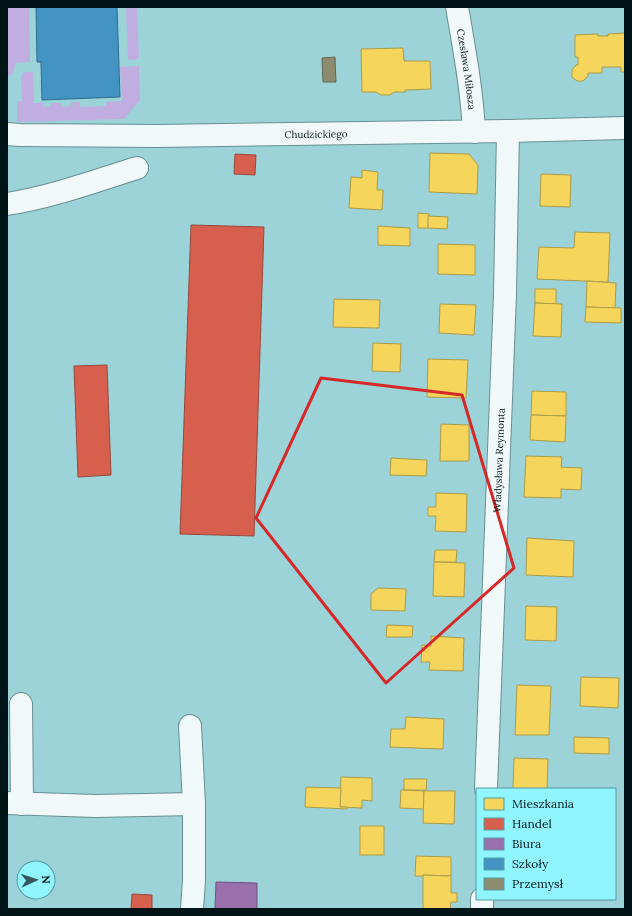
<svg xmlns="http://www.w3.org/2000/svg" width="632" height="916" viewBox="0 0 632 916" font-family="Lora,serif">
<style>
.green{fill:#c1aee0}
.homes{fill:#f6d55c;stroke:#ac9b47}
.shops{fill:#d6604d;stroke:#96493d}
.offices{fill:#9970ab;stroke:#6b547f}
.schools{fill:#4393c3;stroke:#2f6d8f}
.industry{fill:#8c8c6e;stroke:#626854}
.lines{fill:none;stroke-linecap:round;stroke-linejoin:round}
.minor-casing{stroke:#678f93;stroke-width:24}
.minor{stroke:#f0f8f9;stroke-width:22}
.marked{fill:none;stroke:#d62828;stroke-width:3;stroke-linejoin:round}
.labels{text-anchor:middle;stroke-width:4;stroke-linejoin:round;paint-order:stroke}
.street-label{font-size:10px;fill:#011417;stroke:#91f5ff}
</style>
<rect width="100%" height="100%" fill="#9cd3d8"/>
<g class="green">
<path d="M7 7H29L30 62 16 63 12 75 7 76Z"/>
<path d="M126 7H137L139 59 128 60Z"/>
<path d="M139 66 140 100 124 119 17 122V101H22L21 77 24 72H33L34 103H43L44 107 51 106V103H62V107L71 106V102H80V107L106 106V102L122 101 120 67Z"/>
</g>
<g class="homes">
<path d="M625 33V72H621V67H602V73H588V76L583 81H577L572 77V70L576 65H578V57H575V35L598 34V36H608V34Z"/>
<path d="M403 48 404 61H430L431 89 405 90V92H394L390 95H381L376 92H362L361 49Z"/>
<path d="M430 153 469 154 478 165 477 194 429 192Z"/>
<path d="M362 170 378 172 377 190H383L382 210 349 208 351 177 362 178Z"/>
<path d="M541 174 571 175 570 207 540 206Z"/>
<path d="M418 213 429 214 428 228H418Z"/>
<path d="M428 216 448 217 447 229 428 228Z"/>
<path d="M378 226 410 228V246L378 245Z"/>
<path d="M575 232 610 233 608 282 537 279 539 247 574 248Z"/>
<path d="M438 244 475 245V275L438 274Z"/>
<path d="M587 281 616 283 615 308 586 307Z"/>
<path d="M535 289H556V304L535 303Z"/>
<path d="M334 299 380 300 379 328 333 327Z"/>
<path d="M535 303 562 304 561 337 533 336Z"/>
<path d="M440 304 476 305 474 335 439 333Z"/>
<path d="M586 307 621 308V323L585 322Z"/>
<path d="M373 343 401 344 400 372 372 371Z"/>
<path d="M428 359 468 360 466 398 427 397Z"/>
<path d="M532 391 566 392V416L531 415Z"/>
<path d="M531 415 566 416 565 442 530 440Z"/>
<path d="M441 424 469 425V461H440Z"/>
<path d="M526 456 562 457 561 467 582 468 581 490 561 489V498L524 497Z"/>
<path d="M391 458 427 460 426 476 390 475Z"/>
<path d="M436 493 467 494 466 532 435 531 436 516H428V507H436Z"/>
<path d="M527 538 574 541 573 577 526 575Z"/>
<path d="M435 550H457L456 562H434Z"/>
<path d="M434 562 465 563 464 597 433 596Z"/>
<path d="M378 588 406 589 405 611 371 610V594Z"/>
<path d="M526 606 557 607 556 641 525 640Z"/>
<path d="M387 625 413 626 412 637H386Z"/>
<path d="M431 636 464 638 463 671 429 670 430 662H421L422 645 431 646Z"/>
<path d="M581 677 619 678 618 708 580 706Z"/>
<path d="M517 685 551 686 549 735H515Z"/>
<path d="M406 717 444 719 443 749 390 747 391 729H405Z"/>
<path d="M574 737 609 738V754L574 753Z"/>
<path d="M514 758 548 759 547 789H513Z"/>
<path d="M341 777 372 778V801L362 800V808L340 807Z"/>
<path d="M404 779H427L426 790H404Z"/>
<path d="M306 787 341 788 340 807H347V809L305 807Z"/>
<path d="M401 790 424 791V809L400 808Z"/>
<path d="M424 791H455L454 824 423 823Z"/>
<rect x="360" y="826" width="24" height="29"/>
<path d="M416 856 451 857V876L423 875V876H415Z"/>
<path d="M423 875 451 876V893H457V902H451L450 909H423Z"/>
</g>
<g class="shops">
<path d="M235 154 256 155 255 175 234 174Z"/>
<path d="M191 225 264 227 254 536 180 534Z"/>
<path d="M107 365 111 475 78 477 74 366Z"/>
<path d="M132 894 152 895V909H131Z"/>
</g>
<path class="offices" d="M216 882 257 883V909H215Z"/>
<path class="schools" d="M36 7H117L120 97 42 100 41 62H37Z"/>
<path class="industry" d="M335 57 336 82H323L322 58Z"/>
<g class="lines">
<g class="minor-casing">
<g id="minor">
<path id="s1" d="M457 7C464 48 472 90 474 132"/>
<path id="s2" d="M7 134 20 135 156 136 508 131 625 128"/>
<path d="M7 204C52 197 95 181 137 168"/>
<path d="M21 704 22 804"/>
<path d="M190 726 194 804V880L192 909"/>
<path id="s3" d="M486 789 505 294 508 131"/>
<path d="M7 803 95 806 194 804"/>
<path d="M482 909V899"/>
</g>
</g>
<use href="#minor" class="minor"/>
</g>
<path class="marked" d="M321 378 462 395 514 568 386 683 256 518Z"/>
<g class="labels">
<g class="street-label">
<text dy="4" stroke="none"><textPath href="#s1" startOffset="63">Czesława Miłosza</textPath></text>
<text dy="4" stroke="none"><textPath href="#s2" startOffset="309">Chudzickiego</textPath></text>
<text dy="4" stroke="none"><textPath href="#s3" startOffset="329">Władysława Reymonta</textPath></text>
</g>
</g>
<rect width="632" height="916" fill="none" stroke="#011417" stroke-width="16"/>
<rect x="476" y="788" width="140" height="112" fill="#91f5ff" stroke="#579ba2"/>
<rect x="484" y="798" width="20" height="12" fill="#f6d55c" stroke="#579ba2"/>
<text x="512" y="808" font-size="12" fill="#011417">Mieszkania</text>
<rect x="484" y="818" width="20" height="12" fill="#d6604d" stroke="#579ba2"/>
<text x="512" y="828" font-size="12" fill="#011417">Handel</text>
<rect x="484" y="838" width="20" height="12" fill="#9970ab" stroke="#579ba2"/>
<text x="512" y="848" font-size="12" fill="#011417">Biura</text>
<rect x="484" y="858" width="20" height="12" fill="#4393c3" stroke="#579ba2"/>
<text x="512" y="868" font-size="12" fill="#011417">Szkoły</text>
<rect x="484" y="878" width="20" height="12" fill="#8c8c6e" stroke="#579ba2"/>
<text x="512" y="888" font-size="12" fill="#011417">Przemysł</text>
<g transform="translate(36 880) rotate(87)"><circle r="19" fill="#91f5ff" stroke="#579ba2"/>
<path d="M0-3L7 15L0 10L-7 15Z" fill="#37575b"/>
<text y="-6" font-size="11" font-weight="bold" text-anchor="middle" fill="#011417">N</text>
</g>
</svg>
